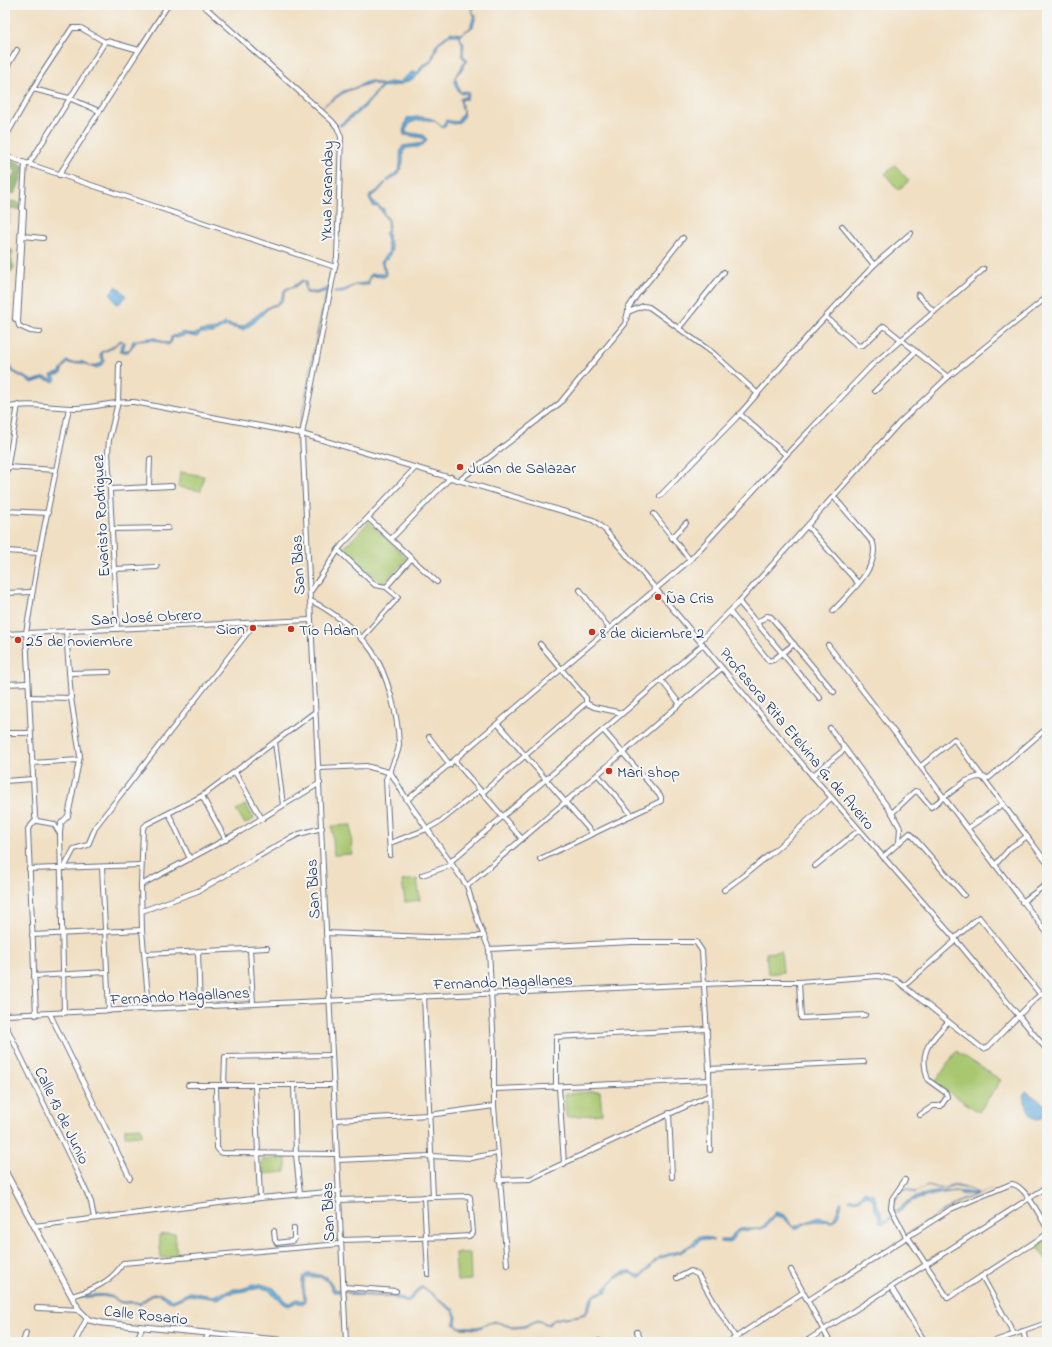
<svg xmlns="http://www.w3.org/2000/svg" width="1052" height="1347" viewBox="0 0 1052 1347" font-family="'Indie Flower',sans-serif">
<style>
.green{fill:#a9c76f;stroke:#627b66}
.forest{fill:#86ac62;stroke:#506e60}
.water{fill:#63aedc;stroke:#3f6e9d}
.lines{fill:none;stroke-linecap:round;stroke-linejoin:round}
.minor-casing{stroke:#666d81;stroke-width:6}
.major-casing{stroke:#666d81;stroke-width:7}
.minor{stroke:#fff;stroke-width:4}
.major{stroke:#fff;stroke-width:5}
.poi-dot{fill:#c8321e;stroke:#f6f6f2;stroke-width:1.5}
.labels{text-anchor:middle;stroke-width:4;stroke-linejoin:round;paint-order:stroke}
.street-label{font-size:16px;fill:#1b2f5e;stroke:#f6f6f2}
.poi-label{font-size:16px;fill:#1b2f5e;stroke:#f6f6f2;text-anchor:start}
</style>
<rect width="100%" height="100%" fill="#f6f6f2"/>
<filter id="ink" filterUnits="userSpaceOnUse"><feTurbulence type="fractalNoise" baseFrequency=".025" numOctaves="2"/><feDisplacementMap in="SourceGraphic" scale="8" xChannelSelector="R" yChannelSelector="G"/><feConvolveMatrix kernelMatrix="1 2 1 2 8 2 1 2 1" color-interpolation-filters="sRGB"/></filter>
<filter id="wash" filterUnits="userSpaceOnUse"><feTurbulence type="fractalNoise" baseFrequency=".012" numOctaves="4" result="noise"/><feDisplacementMap in="SourceGraphic" scale="16" xChannelSelector="R" yChannelSelector="G"/><feGaussianBlur stdDeviation="0.9" result="paint"/><feColorMatrix in="noise" values="0 0 0 0 0 0 0 0 0 0 0 0 0 0 0 0 0 1.4 0 .05"/><feComposite in="paint" operator="in"/></filter>
<g filter="url(#wash)">
<rect width="100%" height="100%" fill="#f0dfc2"/>
<g class="green">
<path d="M895 165 909 181 898 190 885 174Z"/>
<path d="M180 472 204 476 201 491 178 487Z"/>
<path d="M369 522 407 559 382 584 344 548Z"/>
<path d="M246 805 254 819 245 824 236 810Z"/>
<path d="M351 825 352 854 334 855 332 826Z"/>
<path d="M417 879 420 900 405 902 402 881Z"/>
<path d="M781 951 783 972 768 974 766 953Z"/>
<path d="M956 1051 1001 1080 979 1112 935 1083Z"/>
<path d="M600 1091 602 1114 566 1117 565 1094Z"/>
<path d="M141 1127 142 1135 125 1136V1128Z"/>
<path d="M286 1158V1172L263 1174 262 1160Z"/>
<path d="M175 1233 177 1257 161 1258 159 1235Z"/>
<path d="M1047 1238V1261L1036 1245Z"/>
<path d="M455 1253H470L471 1280 457 1281Z"/>
</g>
<g class="forest">
<path d="M5 156 24 166 21 180 15 193 10 194 5 192V181L13 177 16 172 12 168 5 173Z"/>
<path d="M5 200 17 202 22 206 21 210 12 208 10 209 9 223 5 222Z"/>
<path d="M11 249 13 252 11 258 14 268 12 272 5 269V251Z"/>
</g>
<g class="water">
<path d="M474 5 472 11 476 16 473 27 462 34 460 38 464 43 463 55 468 61 463 65V69L455 76 460 92 466 91 469 93 467 99 461 100C462 108 469 121 454 124L446 122V126L443 128C439 126 439 123 436 122 427 119 419 119 410 123L405 132 423 135 427 139 426 142 420 147 407 148 403 152C404 167 401 173 388 182L387 180C391 176 396 174 399 169 402 161 398 152 403 146L424 143 423 138 404 135 403 131 407 118C422 116 433 116 442 126L446 120 457 122 463 113 460 99 468 95 466 93 461 94C446 78 460 76 463 63L467 61 462 57V44L459 35H450L439 43 432 61 425 66 415 78 399 85 382 87 365 107 341 126 339 125 363 106 381 86 371 83 347 91 323 106 343 91 354 88 368 81H373L383 85 389 82 398 83 412 72H418L422 65 428 63 432 58 436 44 451 32 460 34 470 28 474 15 471 10Z"/>
<path d="M385 182 386 183 377 193 371 196V198L375 204 384 209V214L389 220 388 235 392 249 388 259 384 260 383 263 387 275 384 277 372 276 369 279V285H355L343 293H334L335 291C347 291 354 283 366 283L371 274H385L381 261 389 251 385 234 388 229 387 220 378 206 374 207 369 198 371 194 377 191Z"/>
<path d="M331 268C331 285 324 301 321 318 313 355 307 392 299 429L318 329 327 291 316 294 306 293 304 282 302 281 295 287 286 290 282 301 277 305 270 307 255 322 243 330 226 326 213 333H201L197 337 186 335 177 338 173 337 171 343 168 345 155 340 137 341 128 352H119L121 349 120 346 123 342 120 341 111 349 103 352 102 355 105 361C96 374 91 365 81 363 76 362 74 365 68 363L63 368 61 374 54 376 56 379 54 382 44 379 32 383 13 372 5 363V361L15 372 33 381 44 377 53 380 51 375 59 373 67 361 74 363 81 361 91 366 100 364 103 360 100 356 101 352 110 348 121 340 125 343 123 351 130 349 133 341C137 340 150 337 155 338 159 339 163 342 167 343L170 342 171 337 183 332 194 335 200 331 216 329 225 323 241 327C252 321 267 304 277 304L281 299 285 289 294 286 302 280 306 282 307 292H317L328 288Z"/>
<path d="M115 287H118L126 296 119 304 116 303 110 293Z"/>
<path d="M1026 1091 1045 1105 1047 1112C1043 1119 1037 1121 1031 1116L1023 1097Z"/>
<path d="M928 1185 942 1189C946 1188 948 1186 951 1185 958 1185 974 1190 979 1194L992 1189 962 1200 907 1234 956 1203 976 1195 961 1194 955 1191 933 1195 912 1201 897 1213 896 1211C901 1207 907 1201 914 1198 934 1189 959 1190 978 1194L969 1189 952 1186 942 1189 928 1185 915 1193 903 1189 894 1203 902 1187 916 1192Z"/>
<path d="M864 1191 873 1194 881 1213 882 1221 886 1220 891 1216 892 1218 883 1224 879 1223V1216L874 1208 873 1199 866 1195 859 1200 850 1201 849 1199 858 1198Z"/>
<path d="M841 1201 842 1202 838 1217 833 1222C822 1221 807 1219 799 1229H794L785 1219 778 1216C770 1217 770 1225 764 1228 758 1231 740 1229 737 1233 734 1236 733 1240 730 1243L720 1242V1240H729C740 1219 751 1235 763 1226 768 1222 771 1216 776 1212L785 1215 794 1227 819 1217 832 1220 834 1218Z"/>
<path d="M699 1236 713 1239V1241L700 1239 695 1246H690L682 1252 658 1259 640 1279 630 1273 621 1275 615 1278 606 1292 596 1295 593 1299 586 1314C575 1318 565 1317 553 1320L549 1325 538 1321 525 1327 513 1328 496 1322 489 1323 478 1329 460 1328 454 1324 455 1317 453 1312 424 1288C416 1289 414 1299 408 1303L391 1297 352 1295 346 1292 392 1296 400 1297 406 1301 422 1286 454 1310 457 1317 456 1324 459 1327H478L494 1321 513 1327 523 1326 538 1320 548 1324C558 1313 579 1319 585 1312 588 1309 588 1302 591 1298 595 1293 600 1293 604 1289 613 1282 613 1273 628 1271L641 1276 658 1257 682 1250 693 1243Z"/>
<path d="M310 1273 327 1277 334 1289 341 1290V1292H333C328 1282 327 1277 315 1277 311 1277 309 1276 305 1278 301 1288 309 1296 303 1305L297 1302 289 1306 286 1305 276 1298 269 1290 261 1288 227 1294 218 1299 189 1295 173 1302 166 1300 160 1294 152 1295 140 1305 137 1303H121L112 1298 102 1296 76 1298C86 1295 100 1293 111 1296 114 1297 118 1301 122 1302 128 1302 134 1301 140 1303L150 1295 154 1294 161 1293 173 1300 190 1292 213 1296 234 1289H241L253 1285 261 1284 274 1288 285 1301 289 1303 297 1299 304 1301C305 1291 295 1277 310 1273Z"/>
</g>
</g>
<g filter="url(#ink)">
<g class="lines">
<g class="minor-casing">
<g id="minor">
<path d="M203 5 332 121 337 127 341 137 337 257 302 434 346 1342"/>
<path d="M5 70 17 50"/>
<path d="M33 89 69 98 99 111"/>
<path d="M5 138 41 75 72 28H81L105 42 107 41 139 50 168 5"/>
<path d="M5 156 335 267"/>
<path d="M29 164 105 42"/>
<path d="M59 175 139 50"/>
<path d="M24 211 18 322 19 326 30 331 40 332"/>
<path d="M842 226 874 265"/>
<path d="M23 236 43 238"/>
<path d="M918 295 934 312"/>
<path d="M628 312 643 306 649 307 713 353 758 394"/>
<path d="M826 317 858 346 863 345 884 326 948 377"/>
<path d="M15 319 25 163"/>
<path d="M679 328 724 272"/>
<path d="M875 391 916 351"/>
<path d="M5 408C29 402 51 408 76 408 95 408 114 401 134 402L302 434 593 520 605 530 656 589 809 772 956 940 1047 1050"/>
<path d="M740 414 786 455"/>
<path d="M7 467 56 470 69 408"/>
<path d="M56 470 39 553 26 633 35 817 37 821 54 824 60 834 64 1013"/>
<path d="M461 479 560 403 625 324 629 307 637 295 683 238"/>
<path d="M5 482 18 405"/>
<path d="M149 487 150 459"/>
<path d="M110 489 172 486"/>
<path d="M660 496 737 417 814 329 874 265 911 233"/>
<path d="M5 511 48 513"/>
<path d="M654 514 690 560"/>
<path d="M368 518 437 582"/>
<path d="M808 527 858 583"/>
<path d="M112 529 168 528"/>
<path d="M672 538 686 523"/>
<path d="M391 539 451 477"/>
<path d="M338 550 375 585 386 587 398 597"/>
<path d="M5 551 39 553"/>
<path d="M115 569 157 567"/>
<path d="M386 587 412 558"/>
<path d="M580 590 609 628"/>
<path d="M311 591 341 546 416 467"/>
<path d="M5 593 32 592"/>
<path d="M311 601C331 610 360 633 372 651 388 675 398 716 399 744 399 755 390 764 391 773L407 800 467 886 478 921 489 949 494 1050V1106L507 1265"/>
<path d="M739 602 820 698"/>
<path d="M833 611C848 594 880 568 873 543L834 497"/>
<path d="M730 612 769 661 773 660 794 644"/>
<path d="M757 623 767 616 771 617 834 692"/>
<path d="M117 629 108 452 109 440 118 402 119 364"/>
<path d="M5 634 311 620"/>
<path d="M361 639 396 600"/>
<path d="M700 641 737 604 899 423 948 377 1047 297"/>
<path d="M540 644 586 698V703L594 707 622 713"/>
<path d="M828 645 1047 933"/>
<path d="M69 673 109 672"/>
<path d="M661 680 680 704"/>
<path d="M5 684 28 683"/>
<path d="M29 697 71 698"/>
<path d="M498 724 593 834"/>
<path d="M830 728 892 813 900 828 899 843"/>
<path d="M5 733H30"/>
<path d="M429 737 450 765"/>
<path d="M275 742 283 805"/>
<path d="M455 761 522 839"/>
<path d="M32 763 79 760"/>
<path d="M921 766 954 739 1047 863"/>
<path d="M319 768 366 766 388 772"/>
<path d="M235 772 262 819"/>
<path d="M598 775 632 815"/>
<path d="M812 776 845 749"/>
<path d="M5 781 33 779"/>
<path d="M482 793 586 703"/>
<path d="M202 796 226 840"/>
<path d="M407 800 690 560 786 455 872 365 984 269"/>
<path d="M892 813 915 791 918 792 931 807 966 781 977 777 989 778 1047 728"/>
<path d="M169 814 190 859"/>
<path d="M36 820 28 829 36 1015"/>
<path d="M968 828 1003 804"/>
<path d="M60 833 61 823 68 816 80 756 71 698 66 631"/>
<path d="M390 843 427 829 441 821 480 790"/>
<path d="M390 855 386 779 391 769"/>
<path d="M883 857 910 833 964 895"/>
<path d="M540 859 661 801V797L603 730"/>
<path d="M450 862 703 644"/>
<path d="M995 865 1011 847 1026 837"/>
<path d="M815 866 859 830"/>
<path d="M102 867 109 1011"/>
<path d="M64 868 74 849 88 845 96 826 256 622"/>
<path d="M29 869 141 865"/>
<path d="M422 875 452 865"/>
<path d="M141 885 241 831 320 783"/>
<path d="M467 886 722 668"/>
<path d="M724 890C762 863 798 831 831 798"/>
<path d="M1022 902 1047 884"/>
<path d="M142 911 198 891 287 840 299 834 322 828"/>
<path d="M326 933 429 937 484 936"/>
<path d="M32 935 142 930"/>
<path d="M954 939 979 917 1040 994"/>
<path d="M250 949 253 1004"/>
<path d="M489 949 632 942H696L702 951 709 1069 710 1150"/>
<path d="M198 952 200 1007"/>
<path d="M145 954 267 948"/>
<path d="M34 976 107 972"/>
<path d="M799 982 801 1018 865 1015"/>
<path d="M904 986 956 940"/>
<path d="M424 996 433 1197"/>
<path d="M149 1009 142 930 141 885 143 828 147 824 202 796 315 712"/>
<path d="M50 1014 130 1178"/>
<path d="M5 1015 750 982H799L878 976 896 980 983 1049 988 1047 1034 1000 1047 989"/>
<path d="M5 1024 81 1180 91 1202 94 1218"/>
<path d="M709 1069 864 1062"/>
<path d="M188 1085H334"/>
<path d="M216 1085 217 1148 221 1153 336 1154"/>
<path d="M224 1085 225 1057 332 1055"/>
<path d="M294 1085 296 1155 300 1194"/>
<path d="M255 1086 260 1198"/>
<path d="M556 1087V1037L707 1029"/>
<path d="M559 1087 564 1164"/>
<path d="M495 1089 709 1080"/>
<path d="M669 1113 672 1177"/>
<path d="M920 1115 933 1106H941L947 1097 946 1093 928 1080C918 1050 930 1042 948 1022"/>
<path d="M335 1120 429 1115 494 1106"/>
<path d="M337 1160 431 1156 471 1158 497 1153"/>
<path d="M499 1180 530 1179 708 1096"/>
<path d="M905 1180 892 1199 891 1208 906 1237"/>
<path d="M424 1197 428 1274"/>
<path d="M338 1200 468 1196 470 1197 473 1233 469 1236 453 1237 340 1240"/>
<path d="M34 1226 260 1198 338 1191"/>
<path d="M274 1231 275 1240 277 1243 292 1241 294 1239V1228"/>
<path d="M908 1237 948 1298 1047 1234"/>
<path d="M791 1270 830 1342"/>
<path d="M982 1276 1014 1334"/>
<path d="M677 1278 691 1271 698 1275 738 1342"/>
<path d="M344 1287 396 1291"/>
<path d="M891 1287 925 1342"/>
<path d="M72 1296C92 1290 112 1282 123 1263L340 1244"/>
<path d="M807 1301 951 1209 1011 1184C1025 1184 1040 1217 1047 1228"/>
<path d="M37 1308 79 1310"/>
<path d="M1023 1331 1026 1342"/>
<path d="M637 1332 642 1342"/>
<path d="M599 1341V1342"/>
<path d="M23 1342 26 1333"/>
<path d="M75 1342 87 1318"/>
<path d="M136 1342 142 1328"/>
<path d="M205 1342 208 1334"/>
<path d="M729 1342 802 1293"/>
<path d="M805 1342 1047 1187"/>
<path d="M992 1342 1047 1323"/>
</g>
</g>
<g class="major-casing">
<path id="major" d="M5 1171 79 1310 89 1320 103 1323 299 1342"/>
</g>
<use href="#minor" class="minor"/>
<use href="#major" class="major"/>
</g>
</g>
<g class="poi-dot">
<circle cx="460" cy="467" r="4"/>
<circle cx="658" cy="597" r="4"/>
<circle cx="253" cy="628" r="4"/>
<circle cx="291" cy="629" r="4"/>
<circle cx="592" cy="632" r="4"/>
<circle cx="18" cy="640" r="4"/>
<circle cx="609" cy="771" r="4"/>
</g>
<g class="labels">
<g class="street-label">
<text transform="translate(326 191) rotate(-89)" y="6">Ykua Karanday</text>
<text transform="translate(100 516) rotate(-93)" y="6">Evaristo Rodriguez</text>
<text transform="translate(297 565) rotate(-93)" y="6">San Blas</text>
<text transform="translate(146 616) rotate(-3)" y="6">San José Obrero</text>
<text transform="translate(798 738) rotate(50)" y="6">Profesora Rita Etelvina G. de Aveiro</text>
<text transform="translate(312 889) rotate(-93)" y="6">San Blas</text>
<text transform="translate(503 981) rotate(-2)" y="6">Fernando Magallanes</text>
<text transform="translate(180 995) rotate(-3)" y="6">Fernando Magallanes</text>
<text transform="translate(63 1115) rotate(64)" y="6">Calle 13 de Junio</text>
<text transform="translate(327 1212) rotate(-92)" y="6">San Blas</text>
<text transform="translate(146 1314) rotate(6)" y="6">Calle Rosario</text>
</g>
<g class="poi-label">
<text x="468" y="473">Juan de Salazar</text>
<text x="666" y="603">Ña Cris</text>
<text x="245" y="634" text-anchor="end">Sion</text>
<text x="299" y="635">Tío Adan</text>
<text x="600" y="638">8 de diciembre 2</text>
<text x="26" y="646">25 de noviembre</text>
<text x="617" y="777">Mari shop</text>
</g>
</g>
<rect width="1052" height="1347" fill="none" stroke="#f6f6f2" stroke-width="20"/>
</svg>
